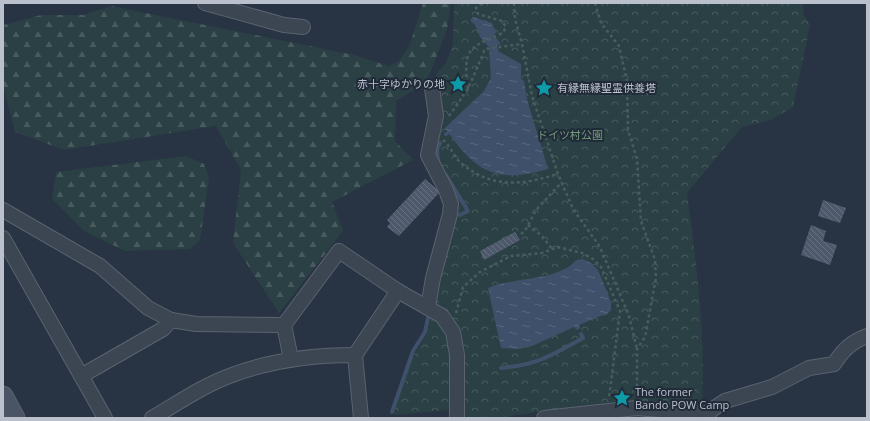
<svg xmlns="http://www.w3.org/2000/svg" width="870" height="421" viewBox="0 0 870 421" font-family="'Open Sans','Noto Sans JP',sans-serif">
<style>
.forest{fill:url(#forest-firs)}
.park{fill:url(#park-crowns)}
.water{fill:url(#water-ripples)}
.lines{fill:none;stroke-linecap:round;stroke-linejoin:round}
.stream{stroke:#3f506b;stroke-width:4}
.building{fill:url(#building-back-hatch)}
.street-casing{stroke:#5b6370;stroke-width:16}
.secondary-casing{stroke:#5b6370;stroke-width:21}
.path{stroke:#485d60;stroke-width:2.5;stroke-dasharray:3 3;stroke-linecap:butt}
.street{stroke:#3c4552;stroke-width:14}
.secondary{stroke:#4a5465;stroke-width:19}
.labels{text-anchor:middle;stroke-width:4;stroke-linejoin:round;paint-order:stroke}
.poi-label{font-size:11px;fill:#bac0cc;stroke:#212a38;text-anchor:start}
.park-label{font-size:11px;fill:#729c7c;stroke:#212a38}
</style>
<defs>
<pattern id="forest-firs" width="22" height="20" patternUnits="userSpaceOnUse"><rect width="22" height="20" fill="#2a4044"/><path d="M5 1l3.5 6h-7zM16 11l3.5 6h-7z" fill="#475a5e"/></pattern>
<pattern id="park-crowns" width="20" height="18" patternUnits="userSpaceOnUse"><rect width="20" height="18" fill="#2a4044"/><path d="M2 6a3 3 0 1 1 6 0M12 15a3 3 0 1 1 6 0" fill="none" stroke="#475a5e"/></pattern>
<pattern id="water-ripples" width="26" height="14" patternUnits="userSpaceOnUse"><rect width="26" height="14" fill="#3f506b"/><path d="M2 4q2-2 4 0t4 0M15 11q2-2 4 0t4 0" fill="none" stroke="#59677f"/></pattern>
<pattern id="building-back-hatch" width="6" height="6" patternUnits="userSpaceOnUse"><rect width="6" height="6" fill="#4e5a6c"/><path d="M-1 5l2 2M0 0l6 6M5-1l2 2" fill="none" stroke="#657080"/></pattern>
</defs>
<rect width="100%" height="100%" fill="#283343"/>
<g class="forest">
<path d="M423 3H451L447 30 426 83 396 101 395 141 413 160 332 202 343 231 279 313 233 243 241 170 216 126 64 150 15 132 3 86V25L41 15H83L111 6 354 55 389 66 400 60 410 44Z"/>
<path d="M186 156 204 164 209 178 200 240 190 249 125 251 84 231 52 199 56 172Z"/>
</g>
<path class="park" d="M454 3H802L804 16 810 25 793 107 771 120 742 127 687 193C697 268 707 343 701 418H544L543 411 498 418H467L463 411 449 410 394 415V407L413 357 427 333 456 208 434 156 436 74 447 61 453 44Z"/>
<g class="water">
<path d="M473 17 492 23 496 32 494 35 501 44 497 45 498 51 521 64V79L524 81 527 99 548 169C495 185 475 171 445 128L484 91 491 78 489 47 480 37 475 25 470 20Z"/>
<path d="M583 259 591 263 598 270 611 302V310L606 315 600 316 579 325 580 328 577 330 574 327 532 346 519 349 501 348 488 288C512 277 560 281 576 260Z"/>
</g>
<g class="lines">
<g class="stream">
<path d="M446 134 448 133"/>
<path d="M438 162 437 149 440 143"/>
<path d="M446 175 468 211 460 215"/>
<path d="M501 368C537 365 552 355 583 338L581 334"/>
<path d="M392 412 413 351 425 332 428 318"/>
</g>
</g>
<g class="building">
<path d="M425 179 440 192 399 236 387 227 390 223 387 220Z"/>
<path d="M823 200 846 208 840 223 818 216Z"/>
<path d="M811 225 826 231 823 241 837 245 830 265 801 255Z"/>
<path d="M515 232 520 240 484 260 480 251Z"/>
</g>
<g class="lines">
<g class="street-casing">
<g id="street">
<path d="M205 3 284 25 303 27"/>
<path d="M3 210 100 266 148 308 171 320"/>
<path d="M3 238 105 418"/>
<path d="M398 291 442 316 453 332 457 355V418"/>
<path d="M428 307 433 278 450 214 451 204 446 190 428 155 436 116 432 88"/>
<path d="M284 325 291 359"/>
<path d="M81 376 163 329 171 320 196 324 284 325 339 251 398 291 355 355"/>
<path d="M152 418C178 403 204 385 232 375 272 360 313 355 355 355L361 418"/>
<path d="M544 418 637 408 707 414"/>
<path d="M706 418 707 414 713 409 725 401 772 387 809 368 834 364C843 350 851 342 867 336"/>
</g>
</g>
<g class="secondary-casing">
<path id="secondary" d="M3 396 15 418"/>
</g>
<g class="path">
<path d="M514 3 515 19 522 44"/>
<path d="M595 3 601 23 619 46 627 81 628 130 637 159 641 221 655 260 656 278 645 337 637 349V395"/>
<path d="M468 89C463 50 467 48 503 33L506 27 502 21 478 14 476 8 482 3"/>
<path d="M449 116 468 89 485 49 522 44 532 96 558 174 573 209 600 247 629 316 637 349"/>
<path d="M443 140C451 146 454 158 462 164 493 189 522 185 558 174"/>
<path d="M528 225 542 236 552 249"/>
<path d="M521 234 525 231 536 210 562 182"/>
<path d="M456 313 463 287 480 272 511 256 542 253 558 247 582 253 593 259 601 267 620 311 609 398"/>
</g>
<use href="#street" class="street"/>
<use href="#secondary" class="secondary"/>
</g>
<defs>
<g id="sight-bare" transform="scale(1.38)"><path d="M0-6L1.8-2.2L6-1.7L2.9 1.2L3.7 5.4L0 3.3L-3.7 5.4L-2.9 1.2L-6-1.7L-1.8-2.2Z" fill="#0f9aa8" stroke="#212a38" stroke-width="2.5" paint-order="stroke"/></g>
</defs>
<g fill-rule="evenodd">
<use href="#sight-bare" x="458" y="84"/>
<use href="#sight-bare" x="544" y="88"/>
<use href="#sight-bare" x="622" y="398"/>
</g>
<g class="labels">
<g class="poi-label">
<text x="445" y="88" text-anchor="end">赤十字ゆかりの地</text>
<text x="557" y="92">有縁無縁聖霊供養塔</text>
<text x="635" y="396">The former<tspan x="635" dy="13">Bando POW Camp</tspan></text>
</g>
<g class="park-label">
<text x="570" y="139">ドイツ村公園</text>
</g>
</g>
<rect width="870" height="421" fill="none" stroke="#bac0cc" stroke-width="8"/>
</svg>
